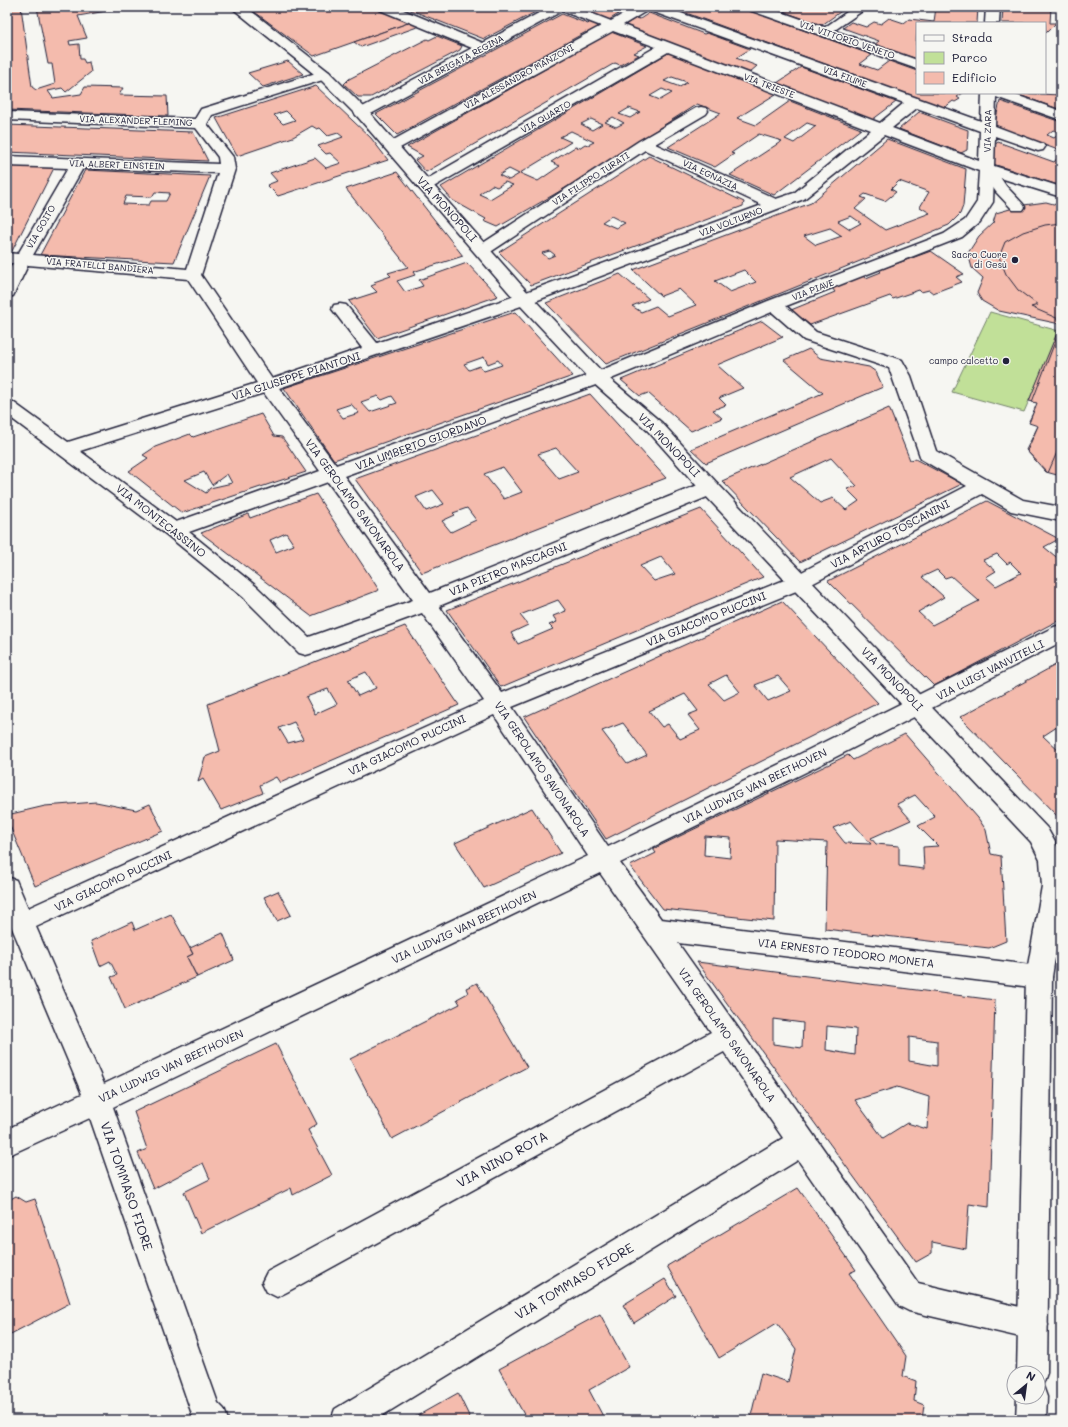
<svg xmlns="http://www.w3.org/2000/svg" width="1068" height="1427" viewBox="0 0 1068 1427" font-family="Mali,sans-serif">
<style>
.green{fill:#c1e098;stroke:#72816a}
.building{fill:#f4bbad;stroke:#22223b;fill-rule:evenodd}
.lines{fill:none;stroke-linecap:round;stroke-linejoin:round}
.lane-casing{stroke:#22223b;stroke-width:3}
.street-casing{stroke:#22223b;stroke-width:3}
.secondary-casing{stroke:#22223b;stroke-width:3}
.lane{fill:#f6f6f2;fill-rule:evenodd}
.street{fill:#f6f6f2;fill-rule:evenodd}
.secondary{fill:#f6f6f2;fill-rule:evenodd}
.poi-dot{fill:#22223b;stroke:#f6f6f2;stroke-width:1.5}
.labels{text-anchor:middle;stroke-width:3;stroke-linejoin:round;paint-order:stroke}
.far-street-label{font-size:9px;fill:#22223b;stroke:#f6f6f2}
.far-poi-label{font-size:9px;fill:#22223b;stroke:#f6f6f2;text-anchor:end}
.street-label{font-size:11px;fill:#22223b;stroke:#f6f6f2}
.near-street-label{font-size:13px;fill:#22223b;stroke:#f6f6f2}
</style>
<rect width="100%" height="100%" fill="#f6f6f2"/>
<filter id="ink" filterUnits="userSpaceOnUse"><feTurbulence type="fractalNoise" baseFrequency=".025" numOctaves="2"/><feDisplacementMap in="SourceGraphic" scale="8" xChannelSelector="R" yChannelSelector="G"/><feConvolveMatrix kernelMatrix="1 2 1 2 8 2 1 2 1" color-interpolation-filters="sRGB"/></filter>
<g filter="url(#ink)">
<path class="green" d="M990 312 1059 331 1024 412 952 392Z"/>
<g class="building">
<path d="M7 7H21L32 87 36 90 55 84 52 64H48L37 7H129L78 16 87 38 69 41 70 45 79 44 80 59H83L85 63 89 62 91 72 66 92 62 88 48 91 53 98 81 94 85 87 123 88 119 95 167 96 168 116 7 110Z"/>
<path d="M248 7H373L411 22 314 56Z"/>
<path d="M403 7H451L458 10 464 7H545L484 39Z"/>
<path d="M575 7H629L609 20Z"/>
<path d="M670 7H740L872 55 860 64 877 70 889 61 917 71V93H963L957 97 960 99 955 102 953 101 944 108Z"/>
<path d="M792 7H847L822 25 784 12Z"/>
<path d="M936 7H978L977 23H917L916 45H917V59L874 45 879 41 843 28 851 22 866 27 874 22 881 24 889 18 904 23 909 19 934 22Z"/>
<path d="M1003 7H1051L1050 23H1056L1046 33 1045 23H1002Z"/>
<path d="M649 13 704 34 707 33 750 49 736 58 757 66 749 73 625 25 636 18 640 19Z"/>
<path d="M562 14 588 24 590 22 600 26 587 33 586 32 397 135 376 114Z"/>
<path d="M411 22 420 26 361 47 354 42Z"/>
<path d="M611 32 647 46 634 53 639 55 620 65 615 63 426 172 415 160 423 156 407 147Z"/>
<path d="M437 36 462 46 460 50 371 97H358L344 84 349 79 427 39 429 40Z"/>
<path d="M670 52 776 94 737 118 756 125 790 101 861 129 774 195 730 175 782 141 759 134 731 153 734 154 715 167 668 147 721 113 697 104 567 187 498 227 484 221 486 219 452 200 441 187ZM672 77 687 82 680 87 664 81ZM662 89 672 93 660 100 650 96ZM629 108 640 112 630 118 619 114ZM613 117 624 123 616 127 605 122ZM591 119 602 124 592 130 581 124ZM807 123 816 126 794 143 785 139ZM571 131 594 142 588 145 585 144 579 148 575 147 551 162 560 166 538 181 520 173 571 142 560 137ZM509 169 519 174 509 180 499 175ZM505 182 513 185 490 199 479 194 492 185 497 187Z"/>
<path d="M288 61 303 74 263 87 248 73Z"/>
<path d="M801 67 896 102 872 120 777 83Z"/>
<path d="M316 86 371 138 388 160 278 196 267 185 277 181 270 173 315 158 326 168 341 163 330 153 326 154 318 146 343 137 338 133 328 136 320 128 317 129 312 126 293 137 237 156 216 118ZM286 111 295 120 283 124 274 115Z"/>
<path d="M1014 93 1061 95V110Z"/>
<path d="M1000 101 1061 122V151L994 127ZM1053 130 1061 133 1054 138 1047 135Z"/>
<path d="M919 112 968 130 967 150 961 153 899 129Z"/>
<path d="M7 125 193 132 208 161 7 152Z"/>
<path d="M887 139 966 169 963 206 960 214 949 225 606 364 546 303 620 274 649 299 632 306 641 312 656 306 668 316 696 305 679 289 661 296 633 270 811 203ZM899 181 929 192 920 207 930 213 885 230 855 209 866 199 861 197 865 194 885 201 896 192 891 189ZM851 216 861 223 850 229 838 221ZM830 228 842 236 816 245 804 236ZM744 270 756 282 730 292 715 281Z"/>
<path d="M998 142 1054 162 1061 154V186L993 164 994 145Z"/>
<path d="M649 156 744 202 743 206 531 285 499 252ZM611 216 625 223 616 228 602 222ZM550 251 555 255 548 258 542 253Z"/>
<path d="M7 166 54 168 12 251H7Z"/>
<path d="M85 170 210 176 174 262 40 255ZM155 192 170 193 166 201H151L149 205 123 204 126 196 152 197Z"/>
<path d="M397 172 463 256 413 272 415 275 397 281 405 292 423 286 419 280 467 263 498 296 377 338 349 301 377 292 371 286 376 284 374 282 391 276 388 273 408 267 346 189Z"/>
<path d="M1046 202 1061 206 1060 324 999 311 982 301 977 293 983 278 972 268 968 253 979 236 993 223 996 213 1024 205Z"/>
<path d="M1061 223V320L1031 307 1038 305 1018 290 1006 274 999 257 1005 242 1023 232 1045 225Z"/>
<path d="M931 251 964 274 956 277 962 282 933 293 929 290 921 292 919 290 893 299 890 296 810 325 791 310 835 292 832 288 863 276 866 278 881 272 879 270Z"/>
<path d="M515 312 573 376 334 460 284 388ZM484 357 488 364 498 360 502 365 484 371 480 366 469 370 464 364ZM378 396 382 400 392 396 397 403 370 412 361 402ZM351 404 359 413 343 418 336 409Z"/>
<path d="M762 321 783 337 717 365 743 388 719 398 726 405 713 410 722 418 691 431 648 393 640 396 621 380Z"/>
<path d="M1061 323V467L1057 475 1046 472 1026 450 1039 424 1029 421 1038 403 1029 401Z"/>
<path d="M1061 326V443L1048 473 1027 451 1038 426 1029 423 1037 403 1032 402Z"/>
<path d="M809 349 820 358 869 367 876 372 883 387 706 463 691 449 823 393 784 360Z"/>
<path d="M590 394 666 478 422 573 355 479ZM556 448 578 472 559 479 538 454ZM503 467 522 492 504 499 484 474ZM433 490 444 504 426 511 416 497ZM467 508 476 520 451 532 442 521 455 515 453 513Z"/>
<path d="M889 408 910 460 915 459 962 484 800 562 722 481ZM831 458 857 486 847 489 859 501 846 510 833 498 820 503 790 477Z"/>
<path d="M261 414 274 436 282 437 306 472 182 513 129 471 148 458 143 455 155 447 190 434 193 437ZM204 472 212 485 227 474 232 483 210 488 206 493 185 480Z"/>
<path d="M316 494 379 590 311 616 201 533 248 514 250 518ZM286 533 294 545 276 552 270 540Z"/>
<path d="M987 501 1061 540V543L1057 540 1044 547 1060 560 1061 559V619L934 686 828 581ZM997 554 1007 564 1010 562 1021 573 996 586 986 577 996 571 983 560ZM937 570 945 578 951 576 979 601 932 625 918 612 944 597 922 577Z"/>
<path d="M701 509 763 577 501 687 447 610ZM661 557 675 574 654 581 640 566ZM558 600 566 611 553 616 557 622 549 625 553 629 518 644 511 633 528 625 520 615Z"/>
<path d="M782 601 878 703 606 839 524 717ZM726 675 740 692 724 700 709 684ZM778 676 791 691 768 701 755 685ZM685 694 698 711 688 715 700 730 680 739 668 724 662 727 649 711ZM623 723 647 755 627 764 602 731Z"/>
<path d="M405 626 459 705 280 783 276 777 260 785 263 793 221 810 203 779 198 782 205 757 220 751 208 704ZM366 672 376 688 358 696 348 680ZM328 689 337 704 315 714 306 697ZM294 722 303 739 288 743 279 728Z"/>
<path d="M1061 662V719L1057 721 1060 725 1043 736 1061 753V820L960 717Z"/>
<path d="M905 734 978 818 986 830 991 854 1001 856 1006 941 989 948 825 929 827 842 775 839 774 921 663 909 630 866 656 853 653 849 848 755 853 760ZM915 795 935 817 918 826 938 846 923 847 924 869 899 866V846L876 844 871 838 911 820 897 804ZM851 821 871 844 845 843 833 828ZM705 836 731 838 730 858 704 855Z"/>
<path d="M96 802 136 810 150 804 163 831 35 886 7 819V815L45 806Z"/>
<path d="M532 808 561 853 484 888 455 843Z"/>
<path d="M278 891 291 915 277 921 264 897Z"/>
<path d="M171 914 193 954 187 957 197 977 125 1009 111 977 117 975 110 961 100 966 91 941 132 922 135 930Z"/>
<path d="M223 933 234 960 197 977 187 957 193 954 190 948Z"/>
<path d="M697 962 995 1000 989 1207 969 1204 966 1249 932 1242V1253L916 1262ZM773 1019 803 1023 802 1048 773 1044ZM827 1026 856 1029 855 1055 826 1050ZM909 1037 937 1041V1066L909 1061ZM897 1087 929 1097 927 1129 907 1123 883 1138 855 1100Z"/>
<path d="M477 983 527 1067 392 1139 350 1059 460 1004 457 999 468 993 466 988Z"/>
<path d="M276 1044 317 1124 308 1130 332 1175 293 1195 291 1188 201 1233 184 1192 210 1179 203 1163 153 1189 138 1153 147 1149 134 1112Z"/>
<path d="M798 1188 856 1270 849 1273 906 1356 903 1376 916 1381 914 1401 924 1405 922 1420H759L751 1416 761 1373 788 1382 796 1349 777 1323 719 1358 667 1266Z"/>
<path d="M16 1196 26 1202 35 1199 70 1303 7 1336V1201Z"/>
<path d="M665 1279 676 1296 634 1323 623 1305Z"/>
<path d="M600 1314 629 1367 589 1390 605 1420H527L499 1369Z"/>
<path d="M458 1393 471 1420H410Z"/>
</g>
<g class="lines">
<g class="lane-casing">
<g id="lane">
<path d="M854 7H868L829 34H821L819 32 821 30Z"/>
<path d="M987 164 992 165 1006 186 1023 204 1025 207 1023 210H1013L996 192 980 168 982 165Z"/>
</g>
</g>
<g class="street-casing">
<g id="street">
<path d="M378 7H396L483 43 550 7H575L611 21 635 7H664L981 121 982 93H1010L1061 111V120L996 97 995 126 1043 144 1045 147 1043 150 1038 151 995 136 994 166 1061 187V197L994 176 993 202 980 222 962 237 786 306 816 332 902 360 911 376 936 451 1023 500 1061 507V521L1011 511 982 494 806 587 512 707 608 847 792 758 1054 627 1061 625V642L808 771 620 863 661 919 1039 966 1048 969 1052 977 1048 985 1039 988 678 943 918 1283 1033 1310 1043 1315 1048 1325 1043 1335 1033 1340 909 1311 899 1306 798 1160 375 1420H331L335 1409 783 1138 724 1052 287 1292 277 1297 267 1292 262 1282 267 1272 711 1032 600 873 113 1107 218 1403 224 1409 228 1420H194L90 1118 7 1156V1129L82 1094 7 916V877L16 880 28 908 484 701 422 613 313 653 306 655 299 653 243 597 167 535 7 415V400L13 402 68 442 257 383 188 279 28 265 15 292 13 296 7 297V275L13 263H7V253L18 254 68 168 7 166V156L219 164 218 157 196 128 7 120V112L195 119 201 109 319 72 324 71 329 72 331 75 329 78 212 115 207 124 233 157 235 169 201 275 272 379 362 348 332 309 334 305 340 304 346 305 377 343 518 295 762 205 645 150 489 253 483 255 477 253 475 250 477 247 639 141 696 108 701 107 706 108 708 111 706 114 655 144 776 199 794 193 871 130 668 52 430 189 425 191 420 189 417 186 420 183 656 47 613 31 398 149 393 150 388 149 386 146 388 143 601 26 562 11 367 116 362 117 357 116 355 113 357 110 472 48 380 10ZM648 10 904 103 880 123 623 25ZM917 108 980 131 979 161 892 128ZM884 135 979 171 977 202 965 220 944 234 768 301 592 374 336 465 279 388 530 303 804 199ZM83 168 218 173 187 269 33 255ZM772 312 804 340 889 368 921 459 967 486 792 577 502 693 439 606 717 493 720 488 717 483 710 482 703 483 430 593 344 476 604 382ZM264 393 320 471 176 522 80 451ZM328 482 413 600 309 637 257 587 189 532ZM494 715 588 856 104 1084 36 927Z"/>
<path d="M747 7H767L917 60V69L749 10Z"/>
<path d="M986 7H1000L999 23H985Z"/>
</g>
</g>
<g class="secondary-casing">
<path id="secondary" d="M231 7H246L329 72 367 110 530 295 604 374 662 423 717 483 1047 828 1061 853V918L1052 977 1047 1373 1043 1384 1040 1385 1043 1386 1047 1397 1046 1420H1016L1017 1397H1038V1373H1017L1026 977 1042 886 1040 860 1031 842 703 493 648 431 592 382 518 303 357 116 319 78Z"/>
</g>
<use href="#lane" class="lane"/>
<use href="#street" class="street"/>
<use href="#secondary" class="secondary"/>
</g>
</g>
<g class="poi-dot">
<circle cx="1015" cy="260" r="4"/>
<circle cx="1006" cy="361" r="4"/>
</g>
<g class="labels">
<g class="far-street-label">
<text transform="translate(847 40) rotate(19)" y="3">VIA VITTORIO VENETO</text>
<text transform="translate(461 60) rotate(-28)" y="3">VIA BRIGATA REGINA</text>
<text transform="translate(519 77) rotate(-29)" y="3">VIA ALESSANDRO MANZONI</text>
<text transform="translate(845 77) rotate(20)" y="3">VIA FIUME</text>
<text transform="translate(769 86) rotate(21)" y="3">VIA TRIESTE</text>
<text transform="translate(546 117) rotate(-30)" y="3">VIA QUARTO</text>
<text transform="translate(136 121) rotate(2)" y="3">VIA ALEXANDER FLEMING</text>
<text transform="translate(988 131) rotate(-89)" y="3">VIA ZARA</text>
<text transform="translate(117 165) rotate(2)" y="3">VIA ALBERT EINSTEIN</text>
<text transform="translate(710 175) rotate(25)" y="3">VIA EGNAZIA</text>
<text transform="translate(591 179) rotate(-33)" y="3">VIA FILIPPO TURATI</text>
<text transform="translate(731 222) rotate(-21)" y="3">VIA VOLTURNO</text>
<text transform="translate(41 227) rotate(-60)" y="3">VIA GOITO</text>
<text transform="translate(100 266) rotate(5)" y="3">VIA FRATELLI BANDIERA</text>
<text transform="translate(813 290) rotate(-21)" y="3">VIA PIAVE</text>
</g>
<g class="far-poi-label">
<text x="1007" y="258">Sacro Cuore<tspan x="1007" dy="10">di Gesù</tspan></text>
<text x="998" y="364">campo calcetto</text>
</g>
<g class="street-label">
<text transform="translate(447 209) rotate(48)" y="4">VIA MONOPOLI</text>
<text transform="translate(296 376) rotate(-18)" y="4">VIA GIUSEPPE PIANTONI</text>
<text transform="translate(421 443) rotate(-20)" y="4">VIA UMBERTO GIORDANO</text>
<text transform="translate(669 445) rotate(46)" y="4">VIA MONOPOLI</text>
<text transform="translate(355 505) rotate(54)" y="4">VIA GEROLAMO SAVONAROLA</text>
<text transform="translate(161 521) rotate(38)" y="4">VIA MONTECASSINO</text>
<text transform="translate(890 534) rotate(-28)" y="4">VIA ARTURO TOSCANINI</text>
<text transform="translate(508 569) rotate(-22)" y="4">VIA PIETRO MASCAGNI</text>
<text transform="translate(706 619) rotate(-22)" y="4">VIA GIACOMO PUCCINI</text>
<text transform="translate(990 670) rotate(-27)" y="4">VIA LUIGI VANVITELLI</text>
<text transform="translate(892 679) rotate(46)" y="4">VIA MONOPOLI</text>
<text transform="translate(407 745) rotate(-25)" y="4">VIA GIACOMO PUCCINI</text>
<text transform="translate(542 769) rotate(56)" y="4">VIA GEROLAMO SAVONAROLA</text>
<text transform="translate(755 786) rotate(-26)" y="4">VIA LUDWIG VAN BEETHOVEN</text>
<text transform="translate(113 881) rotate(-25)" y="4">VIA GIACOMO PUCCINI</text>
<text transform="translate(464 927) rotate(-25)" y="4">VIA LUDWIG VAN BEETHOVEN</text>
<text transform="translate(846 953) rotate(7)" y="4">VIA ERNESTO TEODORO MONETA</text>
<text transform="translate(727 1035) rotate(55)" y="4">VIA GEROLAMO SAVONAROLA</text>
<text transform="translate(171 1066) rotate(-25)" y="4">VIA LUDWIG VAN BEETHOVEN</text>
</g>
<g class="near-street-label">
<text transform="translate(502 1159) rotate(-29)" y="5">VIA NINO ROTA</text>
<text transform="translate(127 1186) rotate(71)" y="5">VIA TOMMASO FIORE</text>
<text transform="translate(574 1281) rotate(-31)" y="5">VIA TOMMASO FIORE</text>
</g>
</g>
<rect width="1068" height="1427" fill="none" stroke="#f6f6f2" stroke-width="24"/>
<rect x="12" y="12" width="1044" height="1403" fill="none" stroke="#22223b" stroke-width="1.5" filter="url(#ink)"/>
<rect x="916" y="22" width="130" height="72" fill="#f6f6f2" stroke="#a1a1a9"/>
<rect x="924" y="35" width="20" height="6" fill="#f6f6f2" stroke="#a1a1a9"/>
<text x="952" y="42" font-size="12" fill="#22223b">Strada</text>
<rect x="924" y="52" width="20" height="12" fill="#c1e098" stroke="#a1a1a9"/>
<text x="952" y="62" font-size="12" fill="#22223b">Parco</text>
<rect x="924" y="72" width="20" height="12" fill="#f4bbad" stroke="#a1a1a9"/>
<text x="952" y="82" font-size="12" fill="#22223b">Edificio</text>
<g transform="translate(1026 1385) rotate(29)"><circle r="19" fill="#f6f6f2" stroke="#a1a1a9"/>
<path d="M0-3L7 15L0 10L-7 15Z" fill="#22223b"/>
<text y="-6" font-size="11" font-weight="bold" text-anchor="middle" fill="#22223b">N</text>
</g>
</svg>
